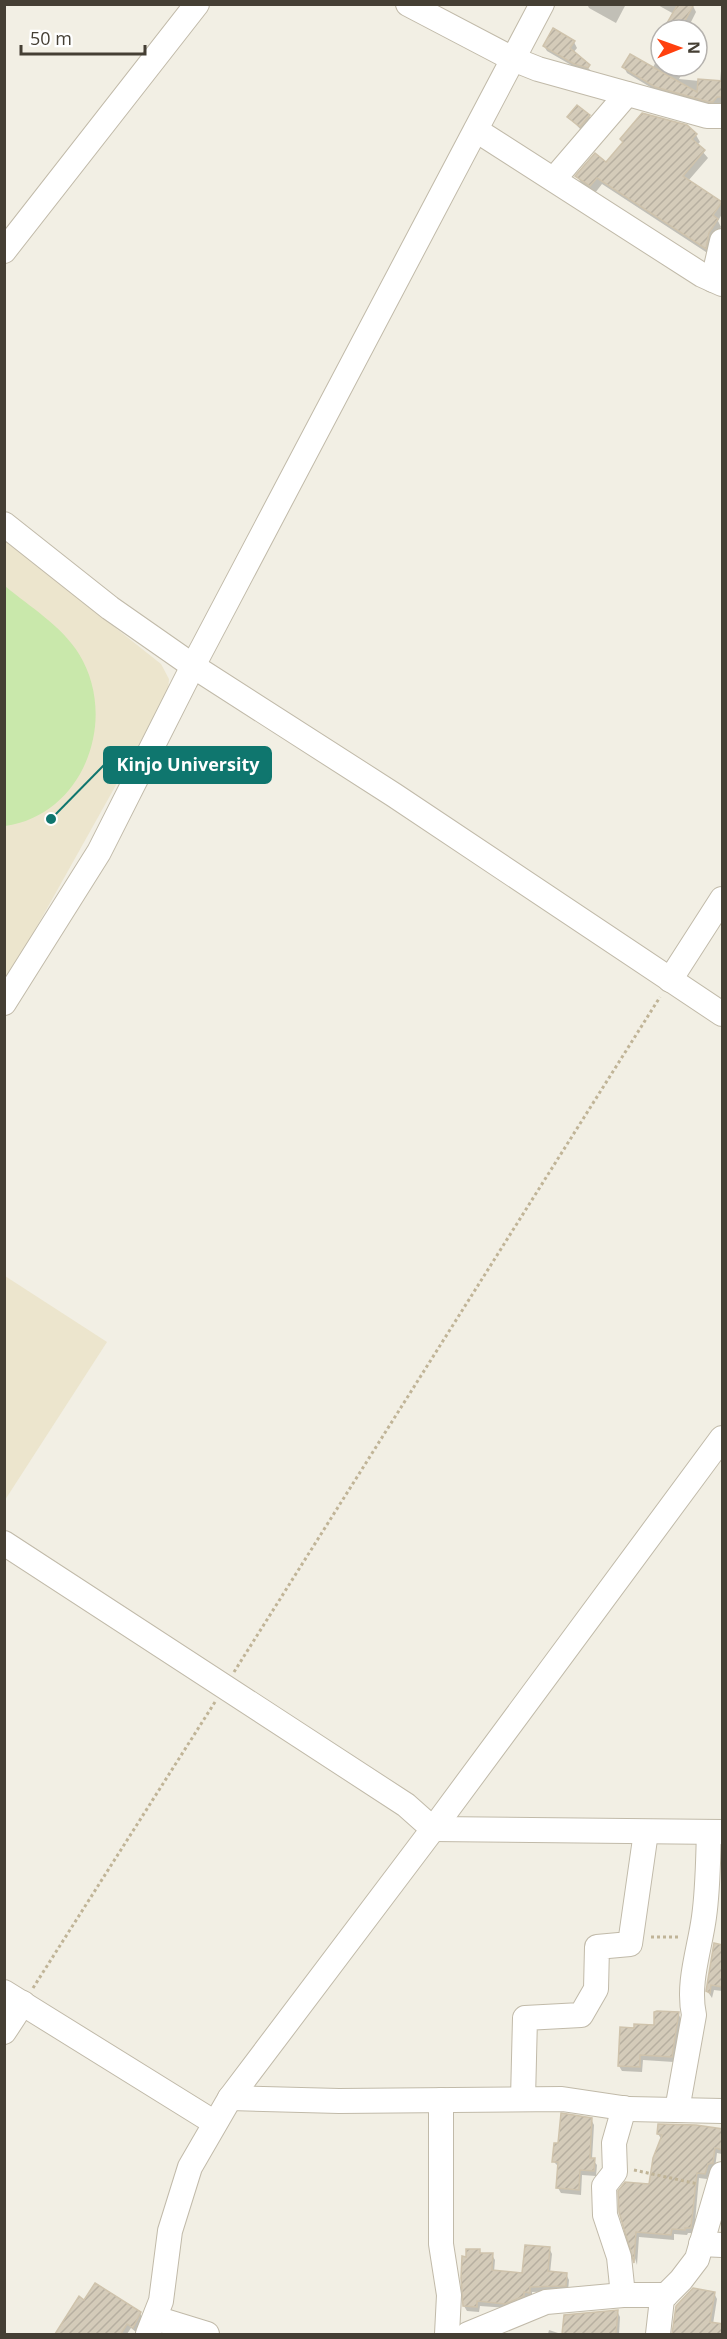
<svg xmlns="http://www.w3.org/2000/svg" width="727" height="2339" viewBox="0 0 727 2339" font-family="'Open Sans',sans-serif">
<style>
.education{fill:#ece5cd}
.green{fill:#c9e8ab}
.shadow{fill:#0003}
.building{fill:url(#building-hatch);stroke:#cfc3ac;stroke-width:1.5}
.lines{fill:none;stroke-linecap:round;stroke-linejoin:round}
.minor-casing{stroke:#c1baa9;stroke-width:26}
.path{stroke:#c0b497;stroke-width:3;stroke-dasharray:3 3;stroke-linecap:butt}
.minor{stroke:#fff;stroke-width:24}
.leader{fill:none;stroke:#0f766e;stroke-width:2}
.callout-dot{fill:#0f766e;stroke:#fff;stroke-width:2}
.callout{fill:#0f766e;stroke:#0f766e;stroke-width:2}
.callout-label{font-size:18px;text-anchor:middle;font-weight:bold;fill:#fff}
</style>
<defs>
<pattern id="building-hatch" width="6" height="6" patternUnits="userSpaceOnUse" patternTransform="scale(1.5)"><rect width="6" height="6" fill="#d4cbb9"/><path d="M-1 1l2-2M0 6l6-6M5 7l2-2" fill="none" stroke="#b7afa0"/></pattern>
</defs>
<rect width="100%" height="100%" fill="#f2efe4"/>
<g class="education">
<path d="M5 540 161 664 169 679 168 692 26 946 5 980Z"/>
<path d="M5 1276 107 1342 5 1500Z"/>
</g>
<path class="green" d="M5 586C30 607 62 626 79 654 119 719 84 815 5 826Z"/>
<g class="shadow">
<path d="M587 4H626L616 23 589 8Z"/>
<path d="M656 4H692L696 12 687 30H665L674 14Z"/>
<path d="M553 30 574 42 577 48 573 53 592 72 578 69 547 51 544 46Z"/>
<path d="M661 53V66H686L679 79 720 83 722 59V107L660 93 627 73 624 67 652 69Z"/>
<path d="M589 116 592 121 583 132 569 117Z"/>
<path d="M696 135 700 142 697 145 708 158 688 181 722 205V214L718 221 721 227 712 241 709 254 602 184 595 193 581 183 577 176 606 164Z"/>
<path d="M715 1945 722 1946V1991L714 1990 712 1998 708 1992Z"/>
<path d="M678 2013 681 2019 674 2062 643 2060 642 2072 622 2071 619 2066 621 2029H635L655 2026Z"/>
<path d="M591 2119 594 2125 592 2159 597 2165 596 2176 582 2175 581 2195 561 2193 558 2188 559 2167 554 2162 559 2145Z"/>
<path d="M722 2131V2154L717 2153 715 2168 711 2169 707 2179 699 2178 694 2233H688L687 2235 674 2234V2240L639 2237 637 2265 621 2212 650 2186 662 2140 658 2134Z"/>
<path d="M549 2248 552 2254 550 2273 566 2274 569 2280 568 2291 532 2292V2298L508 2308 480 2306 479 2312 467 2311 464 2306 481 2255H492L495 2260 494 2272 523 2275Z"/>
<path d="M714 2293 717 2299 713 2324 722 2326V2334H674L677 2306Z"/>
<path d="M79 2299 84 2302 140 2313 143 2319 136 2332 131 2328 127 2334H56Z"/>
<path d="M617 2311 620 2317 619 2334H563L565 2316Z"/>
<path d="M549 2330 561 2334H548Z"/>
</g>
<g class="building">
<path d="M678 4H694L680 30H663Z"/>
<path d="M553 28 575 41 570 48 590 65 588 68 574 64 543 46Z"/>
<path d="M630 54 697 92 698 79 723 81V97H717L713 102H709L655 87 622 67Z"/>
<path d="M577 105 590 115 580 127 567 117Z"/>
<path d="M642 113 687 125 697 134 692 139 705 150 683 176 722 202 713 215 718 219 709 233 706 249 597 178 590 186 575 176 595 153 606 162 623 142 620 139Z"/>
<path d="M714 1943 723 1945V1987L711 1985 710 1993 706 1991Z"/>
<path d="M657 2011 679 2012 672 2057 640 2055V2067L618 2066 620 2027 634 2028V2024L654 2025V2012Z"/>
<path d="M561 2113 592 2118 590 2158H595L594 2171 580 2170 579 2190 556 2188 558 2162H552L554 2143H558Z"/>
<path d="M658 2124 696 2125 723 2129V2150L715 2148 713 2163 708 2164 705 2174 697 2173 691 2228H685V2230L672 2229 671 2235 636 2232 634 2263 619 2212 618 2191 625 2182 649 2184 653 2158 662 2135 657 2134Z"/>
<path d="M525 2245 550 2247 548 2271 567 2273 566 2286 530 2287V2293L524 2292V2296L505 2304 477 2301V2307L463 2306 461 2278 462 2256 466 2257V2249H480V2253H493L492 2270 522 2273Z"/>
<path d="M95 2283 141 2312 133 2328 127 2324 121 2334H55L79 2296 84 2300Z"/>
<path d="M693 2288 715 2292 710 2322 723 2324V2334H672L676 2306Z"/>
<path d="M618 2310 616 2334H562L564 2315Z"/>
</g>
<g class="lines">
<g class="minor-casing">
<g id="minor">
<path d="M408 4 513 59 538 69 707 116H722"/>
<path d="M476 130 702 275 722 284"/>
<path d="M554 179 627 94"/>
<path d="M4 251 197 4"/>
<path d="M713 280 722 241"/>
<path d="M4 524 110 608 193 666 394 795 722 1014"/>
<path d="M670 980 722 899"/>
<path d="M4 1003 99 852 193 666 542 4"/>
<path d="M4 1543 406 1805 433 1829 722 1832"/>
<path d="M4 1992 215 2123"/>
<path d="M4 2032 23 2003"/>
<path d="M230 2098 339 2101 562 2099 629 2109 722 2111"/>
<path d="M523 2099 525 2018 581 2015 596 1989 597 1947 630 1944 646 1832"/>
<path d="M441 2100V2244L449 2295 447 2334"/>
<path d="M677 2110 694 2015C687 1983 700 1948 704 1917 708 1889 708 1860 709 1832"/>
<path d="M701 2244 722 2245"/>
<path d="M623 2295 619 2257 605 2215 604 2186 615 2172 614 2143 624 2108"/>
<path d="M155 2318 207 2334"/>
<path d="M148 2334 161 2301 170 2231 190 2167 230 2098 433 1829 722 1438"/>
<path d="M468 2334 546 2302 623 2295H666"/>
<path d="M658 2334 662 2299 681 2280 697 2259 722 2174"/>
</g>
</g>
<g class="path">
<path d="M234 1672 660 997"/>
<path d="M651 1937H681"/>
<path d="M33 1988 215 1702"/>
<path d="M634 2170 698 2184"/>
</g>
<use href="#minor" class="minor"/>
</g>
<path class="leader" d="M51 819L104 765"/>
<circle class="callout-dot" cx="51" cy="819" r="6"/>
<rect class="callout" x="104" y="747" width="167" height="36" rx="6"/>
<g class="callout-label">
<text x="188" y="771">Kinjo University</text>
</g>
<rect width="727" height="2339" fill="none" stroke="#453f34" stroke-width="12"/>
<g transform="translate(679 48) rotate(89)"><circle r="28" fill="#ffffff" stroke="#b5b2ae" stroke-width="1.5"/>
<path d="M0-4.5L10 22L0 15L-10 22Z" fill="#ff400e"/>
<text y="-9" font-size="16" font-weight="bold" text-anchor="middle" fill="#453f34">N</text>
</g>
<path d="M21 45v9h124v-9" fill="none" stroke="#453f34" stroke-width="3"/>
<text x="30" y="45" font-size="18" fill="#453f34" stroke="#ffffff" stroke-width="4.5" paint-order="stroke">50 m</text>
</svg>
